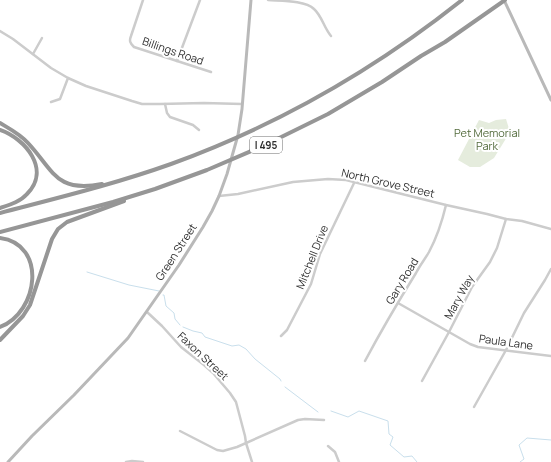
<svg xmlns="http://www.w3.org/2000/svg" width="551" height="462" viewBox="0 0 551 462" font-family="Manrope,sans-serif">
<style>
.green{fill:#e5ecdd}
.lines{fill:none;stroke-linecap:round;stroke-linejoin:round}
.stream{stroke:#c9dfec;stroke-width:1}
.minor{stroke:#ccc;stroke-width:2.5}
.secondary{stroke:#b9b9b9;stroke-width:3}
.motorway{stroke:#969696;stroke-width:4}
.labels{text-anchor:middle;stroke-width:4;stroke-linejoin:round;paint-order:stroke}
.shield{fill:#fff;stroke:#6d6d6d;stroke-width:1}
.shield-label{font-size:10px;font-weight:bold;fill:#2f2f2f}
.street-label{font-size:11px;fill:#2f2f2f;stroke:#fff}
.park-label{font-size:11px;fill:#536b3c;stroke:#fff}
</style>
<rect width="100%" height="100%" fill="#fff"/>
<path class="green" d="M506 119 510 132 494 158 480 167H470L458 160 479 120 489 123 496 120Z"/>
<g class="lines">
<g class="stream">
<path d="M87 272 129 285 159 291"/>
<path d="M163 295H164L166 306 174 313 175 319 180 325"/>
<path d="M183 327 193 331 202 333 205 337 232 346 239 345 246 349 255 359 280 379 281 381"/>
<path d="M285 387 318 412"/>
<path d="M331 411 348 417 359 411 388 421 389 434 393 437 390 445 404 457 412 456 417 462"/>
<path d="M520 462 524 459 519 445 527 438 551 440"/>
</g>
<g class="minor">
<path d="M143 0 131 36C129 41 130 43 134 47L211 72"/>
<path d="M268 0C280 1 305 0 314 9 322 16 324 28 331 36"/>
<path d="M0 31 13 39 51 68 68 78 86 86 132 101 142 104H160L204 103 242 104"/>
<path d="M33 54 42 38"/>
<path d="M177 61 200 0"/>
<path d="M51 102 60 99 68 78"/>
<path d="M165 104 167 113 170 117 193 125 199 130"/>
<path d="M219 196 238 194 293 182 328 179 346 180 446 205 487 214 506 219 522 221 551 229"/>
<path d="M398 303 470 344 478 347 551 356"/>
<path d="M147 312 162 326 181 347 204 365 213 373 230 393 236 402 245 436 246 443 252 462"/>
<path d="M281 336 287 330 311 284 320 254 355 181"/>
<path d="M365 361C381 331 398 302 416 273 420 265 425 259 429 252 437 237 442 222 446 205"/>
<path d="M422 381 449 332 472 287 490 262 497 248 506 219"/>
<path d="M474 407 506 350 524 313 545 280 551 269"/>
<path d="M180 431 217 450 223 451 237 447 298 420 305 419 324 420"/>
<path d="M328 446 335 452 339 462"/>
<path d="M126 462 132 461 143 462"/>
</g>
<g class="secondary">
<path d="M504 0 551 100"/>
<path d="M8 462 32 436 74 395 128 338 179 265 203 227 212 211 219 196 227 174 238 135 242 109 251 0"/>
</g>
<g class="motorway">
<path d="M0 123C10 129 20 134 28 143 54 171 56 193 102 184"/>
<path d="M0 130C26 139 51 170 27 194 20 202 9 205 0 208"/>
<path d="M0 213C57 198 115 184 171 164 276 126 374 70 462 0"/>
<path d="M0 232 113 202 155 189 207 170 263 146 328 114 382 82 421 56 445 42 505 0"/>
<path d="M0 238C47 244 39 312 0 327"/>
<path d="M0 340 23 316 30 305 52 239 58 229 67 222 124 201"/>
</g>
</g>
<g class="labels">
<rect class="shield" x="250" y="137" width="32" height="16" rx="3"/>
<g class="shield-label">
<text x="266" y="149">I 495</text>
</g>
<g class="street-label">
<text transform="translate(173 51) rotate(19)" y="4">Billings Road</text>
<text transform="translate(388 183) rotate(13)" y="4">North Grove Street</text>
<text transform="translate(176 252) rotate(-57)" y="4">Green Street</text>
<text transform="translate(312 257) rotate(-68)" y="4">Mitchell Drive</text>
<text transform="translate(402 281) rotate(-59)" y="4">Gary Road</text>
<text transform="translate(459 297) rotate(-61)" y="4">Mary Way</text>
<text transform="translate(506 342) rotate(8)" y="4">Paula Lane</text>
<text transform="translate(203 356) rotate(43)" y="4">Faxon Street</text>
</g>
<g class="park-label">
<text x="487" y="137">Pet Memorial<tspan x="487" dy="13">Park</tspan></text>
</g>
</g>
</svg>
